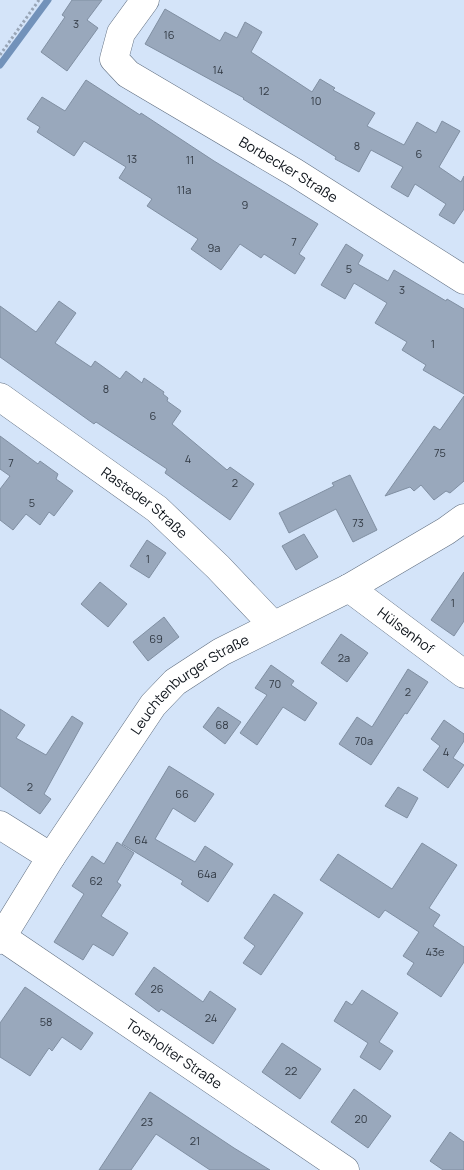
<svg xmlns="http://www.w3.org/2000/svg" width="464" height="1170" viewBox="0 0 464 1170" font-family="Manrope,sans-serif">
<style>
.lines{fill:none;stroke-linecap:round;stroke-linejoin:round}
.stream{stroke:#7292ba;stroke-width:7}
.building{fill:#99a8bc;stroke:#808fa2}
.minor-casing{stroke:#616f81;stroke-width:29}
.path{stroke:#98a5b6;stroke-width:3;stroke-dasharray:2.5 2.5;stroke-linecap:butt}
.minor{stroke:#fff;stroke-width:28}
.labels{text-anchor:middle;stroke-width:4;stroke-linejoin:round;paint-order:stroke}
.number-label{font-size:11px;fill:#313943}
.street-label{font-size:14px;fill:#0e141b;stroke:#e7f0fd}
</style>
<rect width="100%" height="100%" fill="#d4e4f9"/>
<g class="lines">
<path class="stream" d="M0 65 48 0"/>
</g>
<g class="building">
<path d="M72 0H102L87 20 98 28 67 71 41 52 65 17 62 15Z"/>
<path d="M165 9 220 41 225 32 237 38 245 22 262 32 251 52 312 92 320 79 335 88 333 90 375 113 367 126 404 145 417 122 436 133 442 121 460 131 439 167 461 182 464 176V209L454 224 439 215 446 204 415 184 408 197 391 187 403 167 371 150 359 172 335 159 336 157 243 99 244 98 145 44Z"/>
<path d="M86 80 140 115 141 113 214 161 318 224 299 254 305 258 295 274 264 254 261 258 240 244 221 270 191 249 198 239 147 206 152 199 119 178 126 167 84 141 74 156 37 132 40 127 27 119 42 97 65 111Z"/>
<path d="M346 244 363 255 358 264 388 281 394 270 446 301 447 299 464 309V394L423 370 426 365 402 350 407 342 375 323 387 303 354 283 345 299 321 285Z"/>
<path d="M59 301 76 313 55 343 91 367 95 361 120 379 126 371 142 383 144 378 164 392 163 394 168 398 167 401 181 411 172 424 227 470 230 467 254 484 230 520 165 473 167 469 96 422 94 424 0 357V306L36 332Z"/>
<path d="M464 396V481L450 493 446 491 434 500 421 485 414 491 410 487 385 496 434 426 440 430Z"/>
<path d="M0 436 38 464 40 461 58 474 56 479 73 491 54 516 49 512 40 525 26 514 13 530 0 520V489L10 476 0 469Z"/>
<path d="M350 475 377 530 353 542 336 509 289 533 279 513 334 486 332 483Z"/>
<path d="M304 534 318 557 296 570 282 546Z"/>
<path d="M147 540 166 553 149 578 130 566Z"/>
<path d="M464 572V621L454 636 431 620Z"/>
<path d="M100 582 127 604 108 627 81 604Z"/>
<path d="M164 617 179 637 148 661 133 642Z"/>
<path d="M341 634 368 653 347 682 321 663Z"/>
<path d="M271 665 294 681 291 685 317 703 305 721 283 707 257 745 240 733 267 695 255 688Z"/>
<path d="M408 669 428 682 407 714 405 713 371 765 339 744 357 717 372 727Z"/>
<path d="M218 707 241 722 225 744 203 727Z"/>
<path d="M0 709 25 725 16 738 46 755 72 716 83 723 44 794 51 799 40 814 0 786Z"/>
<path d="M444 720 464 734V741L453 758 464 765 448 788 423 770 440 746 431 739Z"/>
<path d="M169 766 214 794 195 822 173 808 155 839 195 862 205 846 233 864 208 902 181 884 183 881 122 844Z"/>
<path d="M398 787 418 798 407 818 385 806Z"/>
<path d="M117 842 134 853 117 882 121 885 101 916 128 933 113 956 93 944 83 960 54 942 84 894 72 886 92 856 104 864Z"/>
<path d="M422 843 457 865 429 908 440 915 433 926 464 947V962L441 997 407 974 414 963 403 956 419 932 385 910 379 918 320 880 338 854 392 889Z"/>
<path d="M274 894 303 913 261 975 243 963 255 946 244 938Z"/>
<path d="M154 967 203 1002 210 991 236 1009 213 1044 161 1009 159 1012 135 994Z"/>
<path d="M25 987 93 1033 81 1050 62 1037 52 1051 49 1048 30 1076 0 1057V1023Z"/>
<path d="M362 990 398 1013 379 1042 393 1051 380 1070 360 1057 368 1043 334 1021 346 1001 352 1005Z"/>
<path d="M282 1043 321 1069 300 1099 262 1072Z"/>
<path d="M354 1089 391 1116 368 1148 331 1122Z"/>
<path d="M150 1092 234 1148 270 1170H210L156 1134 131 1170H99Z"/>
<path d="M450 1132 464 1142V1170H443L430 1161Z"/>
</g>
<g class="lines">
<g class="minor-casing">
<g id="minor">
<path id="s1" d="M145 0 121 33 114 59 128 74 294 172 464 280"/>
<path id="s2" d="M0 397 157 509 218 567 273 625"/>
<path id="s3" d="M349 588 464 674"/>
<path d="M0 825 51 857"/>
<path id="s4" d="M2 937 345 1170"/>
<path id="s5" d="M0 940 51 857 153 705 175 682 221 652 349 588 446 531 464 518"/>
</g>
</g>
<path class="path" d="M0 55 39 0"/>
<use href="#minor" class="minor"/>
</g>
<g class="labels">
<g class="number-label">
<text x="76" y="28">3</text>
<text x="169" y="39">16</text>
<text x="218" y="74">14</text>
<text x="264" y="95">12</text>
<text x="316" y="105">10</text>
<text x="357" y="150">8</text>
<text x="419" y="158">6</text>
<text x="132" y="163">13</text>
<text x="190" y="164">11</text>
<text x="184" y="194">11a</text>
<text x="245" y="209">9</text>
<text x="294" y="246">7</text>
<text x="214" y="252">9a</text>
<text x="349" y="273">5</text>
<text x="402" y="294">3</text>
<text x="433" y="348">1</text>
<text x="106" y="393">8</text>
<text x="153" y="420">6</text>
<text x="440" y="457">75</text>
<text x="188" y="463">4</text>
<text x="11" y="467">7</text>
<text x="235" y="487">2</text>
<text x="32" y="507">5</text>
<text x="358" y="527">73</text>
<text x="148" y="563">1</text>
<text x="453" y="607">1</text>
<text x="156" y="643">69</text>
<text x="344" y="662">2a</text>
<text x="275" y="688">70</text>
<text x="408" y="696">2</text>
<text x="222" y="729">68</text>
<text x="364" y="745">70a</text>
<text x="446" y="756">4</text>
<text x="30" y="791">2</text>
<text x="182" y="798">66</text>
<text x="141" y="844">64</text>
<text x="207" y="878">64a</text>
<text x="96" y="885">62</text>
<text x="435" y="956">43e</text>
<text x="157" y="993">26</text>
<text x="211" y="1022">24</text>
<text x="46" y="1026">58</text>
<text x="291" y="1075">22</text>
<text x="361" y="1123">20</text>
<text x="147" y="1126">23</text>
<text x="195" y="1145">21</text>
</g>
<g class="street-label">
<text dy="5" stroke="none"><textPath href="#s1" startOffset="275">Borbecker Straße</textPath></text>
<text dy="5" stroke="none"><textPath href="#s2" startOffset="179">Rasteder Straße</textPath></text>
<text dy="5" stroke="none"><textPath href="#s3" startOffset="71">Hülsenhof</textPath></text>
<text dy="5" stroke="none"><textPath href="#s5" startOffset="322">Leuchtenburger Straße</textPath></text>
<text dy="5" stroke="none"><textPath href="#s4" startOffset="208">Torsholter Straße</textPath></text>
</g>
</g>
</svg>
